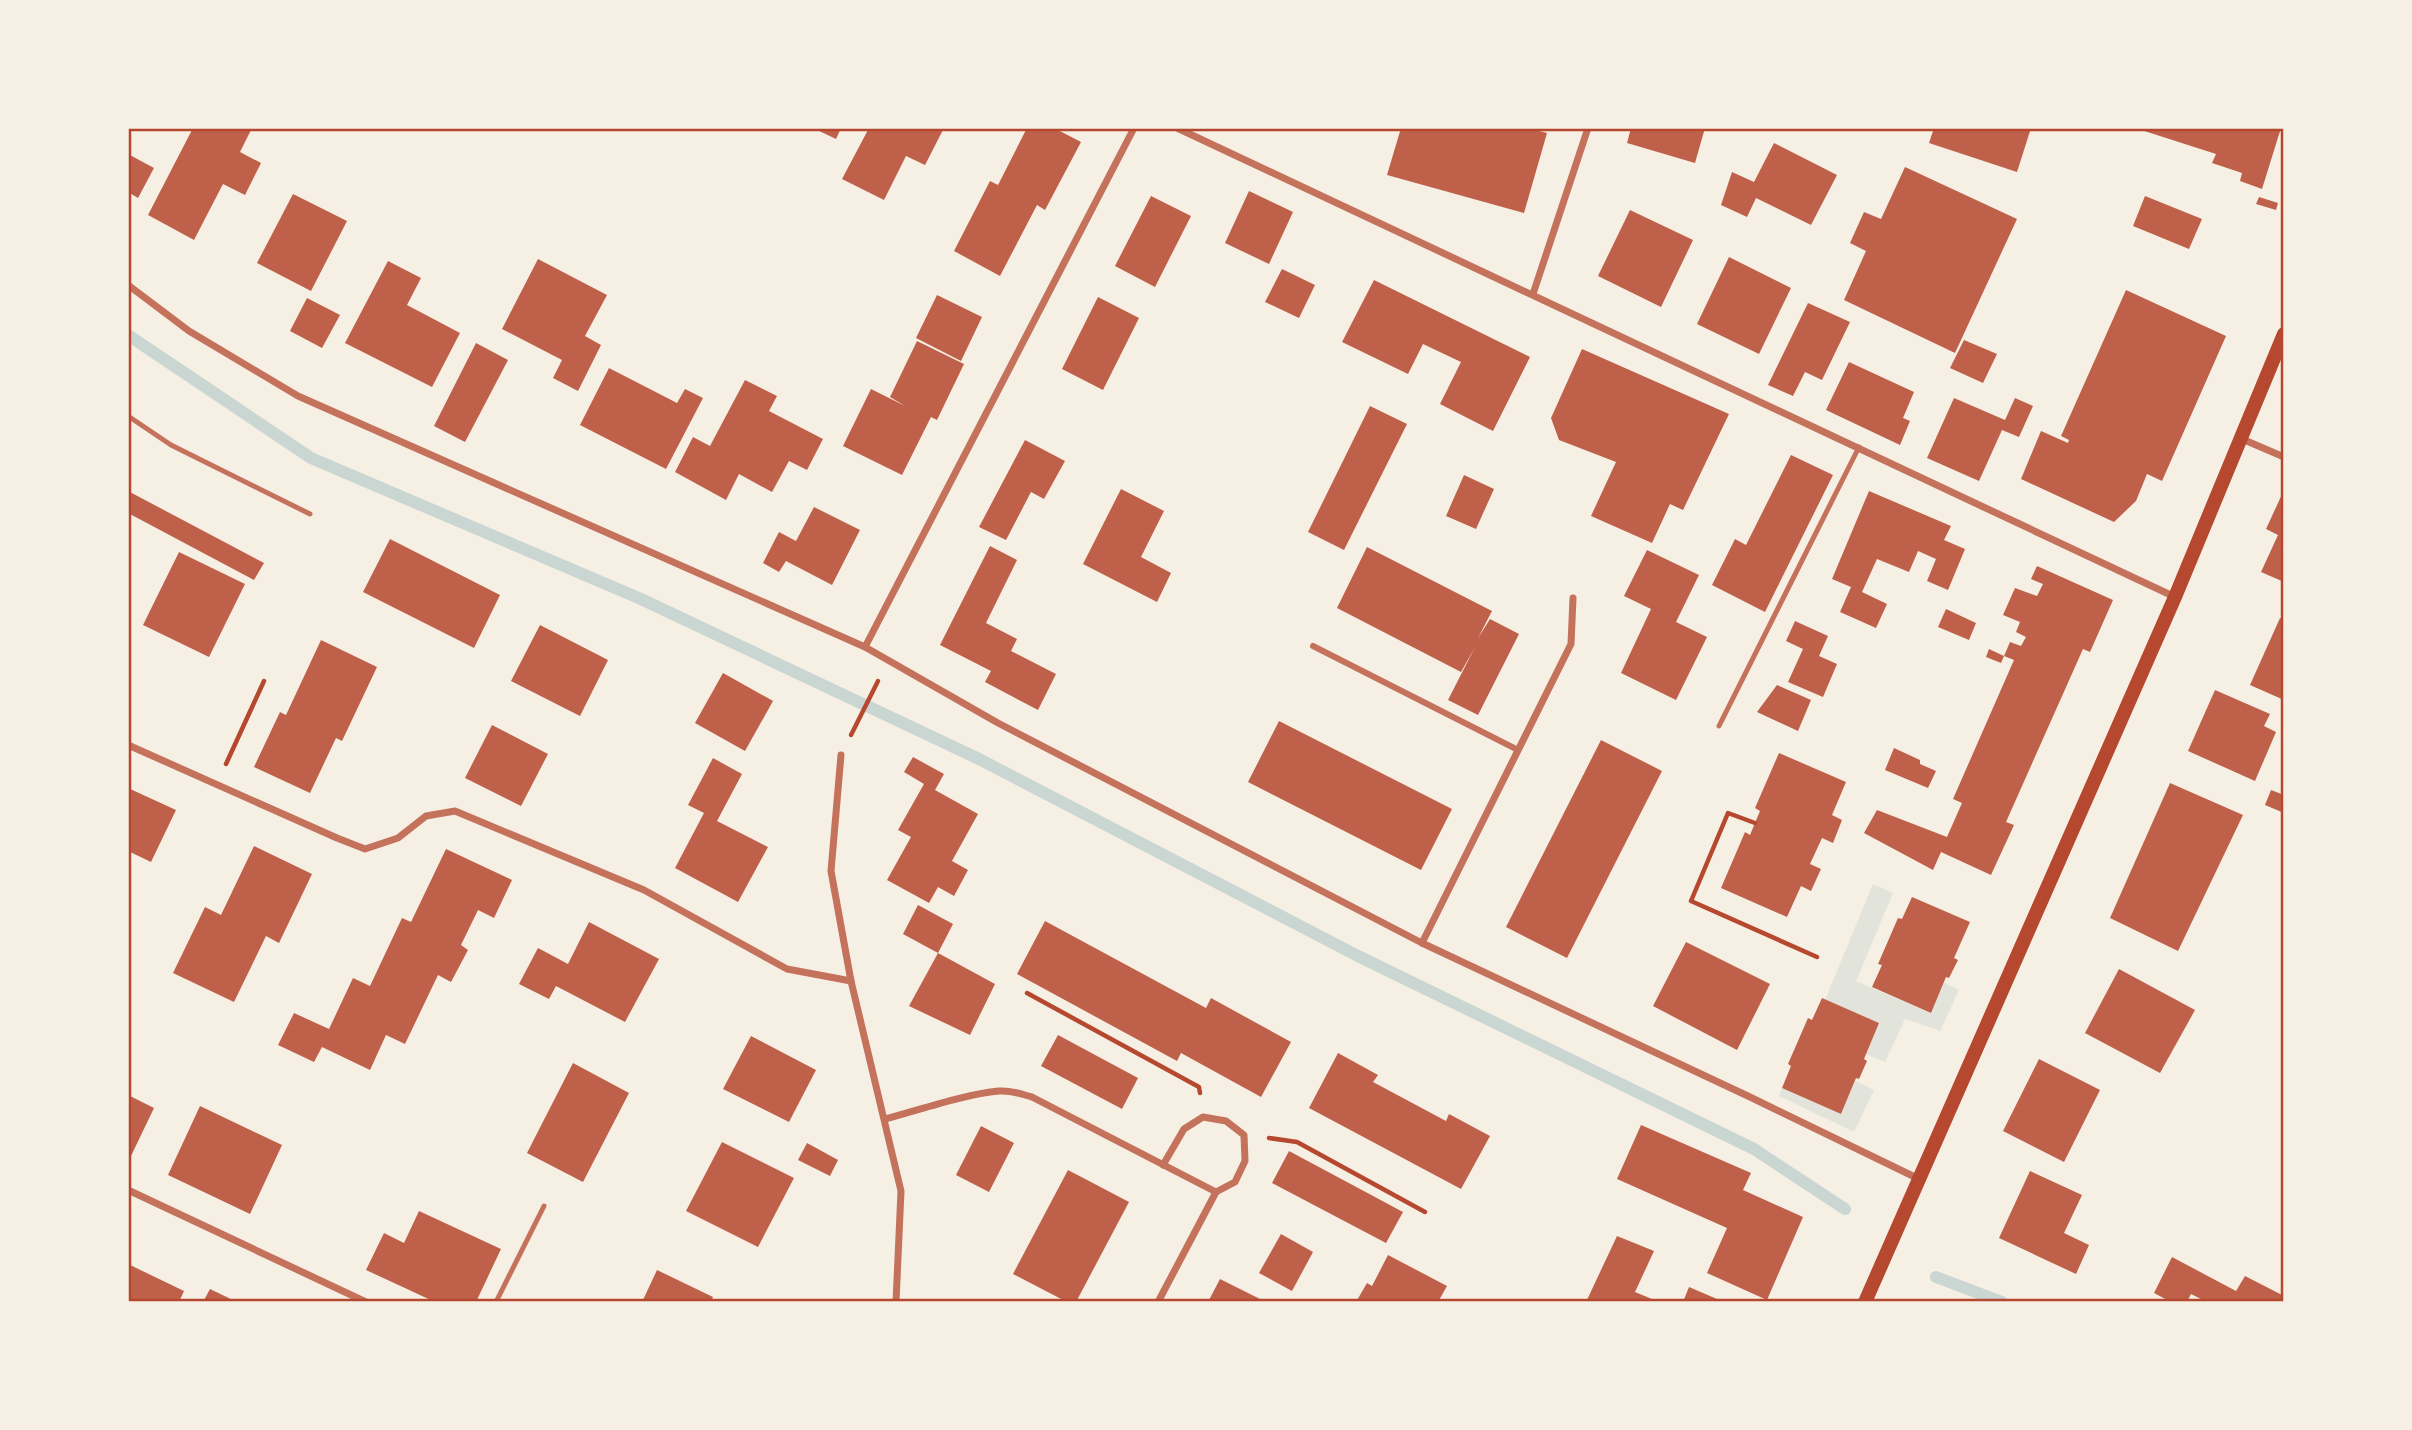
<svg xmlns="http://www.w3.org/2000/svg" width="2412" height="1430" viewBox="0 0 2412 1430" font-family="Poppins,sans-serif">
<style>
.green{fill:#e2e4dc}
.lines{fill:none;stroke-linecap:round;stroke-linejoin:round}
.stream{stroke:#c9d6d2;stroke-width:12}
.building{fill:#bf614a}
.path{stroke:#b5482f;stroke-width:4.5}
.service{stroke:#c5725c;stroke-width:5}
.pedestrian{stroke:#c5725c;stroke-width:6}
.minor{stroke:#c5725c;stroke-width:7}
.secondary{stroke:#b5482f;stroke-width:14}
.neatline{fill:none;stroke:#b5482f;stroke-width:2.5}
</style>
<rect width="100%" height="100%" fill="#f6efe4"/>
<g class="green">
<path d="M1873 884 1893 893 1856 981 1930 1013 1944 983 1959 990 1940 1031 1905 1019 1885 1062 1866 1054 1879 1023 1825 1000Z"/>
<path d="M1855 1081 1874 1090 1854 1132 1779 1096 1782 1088 1841 1114Z"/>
</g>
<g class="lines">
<g class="stream">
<path d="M128 335 311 458 641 599 979 759 1358 956 1754 1149 1845 1209"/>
<path d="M1936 1277 2002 1302"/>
</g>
</g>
<g class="building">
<path d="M193 128H252L240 152 261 163 245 195 223 184 194 240 148 215Z"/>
<path d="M813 128H841L836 139Z"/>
<path d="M869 128H944L925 165 906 156 884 200 842 179Z"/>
<path d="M1027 128H1054L1081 142 1045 210 1037 205 1000 276 954 251 990 181 998 185Z"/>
<path d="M1401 128H1528L1547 133 1524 213 1387 175Z"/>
<path d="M1631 128H1705L1695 163 1627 143Z"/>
<path d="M1934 128H2031L2017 172 1929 143Z"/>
<path d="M2135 128H2281L2262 189 2240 181 2242 173 2212 163 2216 154Z"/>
<path d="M1774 143 1837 175 1811 225 1756 198 1747 217 1721 205 1732 172 1754 182Z"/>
<path d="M128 154 154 168 138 198 128 192Z"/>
<path d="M1905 167 2017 219 1955 353 1844 300 1866 251 1850 243 1864 212 1881 219Z"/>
<path d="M1249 191 1293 212 1269 264 1225 243Z"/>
<path d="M293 194 347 221 311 291 257 263Z"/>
<path d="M1151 196 1191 216 1155 287 1115 266Z"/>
<path d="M2145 196 2202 219 2189 249 2133 226Z"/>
<path d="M2259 197 2278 203 2276 210 2256 204Z"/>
<path d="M1630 210 1693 240 1661 307 1598 276Z"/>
<path d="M1729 257 1791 288 1759 354 1697 324Z"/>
<path d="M538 259 607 295 585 336 601 345 578 391 553 378 562 360 502 329Z"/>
<path d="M388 261 421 278 407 305 460 333 432 387 345 343Z"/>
<path d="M1282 269 1315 285 1299 318 1265 302Z"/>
<path d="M1374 280 1530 357 1493 431 1440 404 1461 362 1423 344 1408 374 1342 342Z"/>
<path d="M2126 290 2226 336 2162 481 2147 474 2136 501 2114 522 2021 479 2041 431 2068 443 2069 440 2061 436Z"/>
<path d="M937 295 982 317 961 361 916 338Z"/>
<path d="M1098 297 1139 318 1103 390 1062 369Z"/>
<path d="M307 298 340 315 322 348 290 331Z"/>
<path d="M1808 303 1850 322 1822 380 1805 372 1793 396 1768 385Z"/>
<path d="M1964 340 1997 354 1983 383 1950 368Z"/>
<path d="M917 341 964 364 937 420 931 417 902 475 843 446 871 389 905 406 890 397Z"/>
<path d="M476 343 508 360 465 442 434 426Z"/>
<path d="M1582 349 1729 414 1683 510 1670 504 1652 543 1591 516 1616 462 1559 440 1551 418Z"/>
<path d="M1849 362 1914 392 1903 418 1910 421 1900 445 1826 410Z"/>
<path d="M609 368 677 403 685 389 703 398 666 469 580 425Z"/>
<path d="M745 380 777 396 769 411 823 439 807 470 789 461 772 492 739 474 726 500 675 472 693 437 710 446Z"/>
<path d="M1954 398 2005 420 2015 398 2033 406 2019 437 2002 430 1979 481 1927 458Z"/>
<path d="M1370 406 1407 424 1344 550 1308 532Z"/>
<path d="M1025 440 1065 461 1044 499 1031 492 1006 540 979 527Z"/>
<path d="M1791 455 1833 475 1765 612 1712 585 1735 539 1746 545Z"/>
<path d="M1464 475 1494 489 1476 529 1446 516Z"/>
<path d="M1121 489 1164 511 1141 557 1171 573 1157 602 1083 564Z"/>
<path d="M2284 490V582L2261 572 2278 535 2266 529Z"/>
<path d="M128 491 264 563 254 580 128 513Z"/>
<path d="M1869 491 1951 526 1944 540 1965 549 1948 590 1927 581 1936 559 1918 551 1909 572 1877 559 1862 592 1887 604 1876 628 1840 612 1851 587 1832 579Z"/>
<path d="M814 507 860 530 832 585 786 561 779 572 763 563 779 532 796 541Z"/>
<path d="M390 539 500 595 474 648 363 592Z"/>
<path d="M990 546 1017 560 986 623 1017 639 1011 651 1056 674 1038 710 985 682 991 671 940 645Z"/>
<path d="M1367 547 1492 611 1478 638 1490 619 1519 634 1478 715 1448 700 1475 647 1461 672 1337 608Z"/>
<path d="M1647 550 1699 575 1676 622 1707 637 1676 700 1621 673 1651 609 1624 596Z"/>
<path d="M179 552 245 584 209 657 143 625Z"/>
<path d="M2037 566 2113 600 2090 652 2083 649 2006 822 2014 825 1991 875 1941 852 1933 870 1864 833 1877 810 1947 837 1962 803 1953 799 2014 660 2004 656 2010 642 2021 646 2026 637 2016 632 2020 622 2003 615 2015 588 2037 596 2043 584 2031 579Z"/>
<path d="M1946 609 1976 623 1969 640 1938 627Z"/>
<path d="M2280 618 2284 620V700L2250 685Z"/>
<path d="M1795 621 1828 636 1819 656 1837 664 1823 697 1788 682 1803 649 1786 641Z"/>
<path d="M540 625 608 660 580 716 511 681Z"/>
<path d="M321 640 377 667 342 741 336 738 310 793 254 767 280 712 286 715Z"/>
<path d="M1989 649 2004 656 2001 663 1986 657Z"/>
<path d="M723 673 773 701 745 751 695 723Z"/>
<path d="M1777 685 1811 700 1798 731 1757 712Z"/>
<path d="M2215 690 2270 714 2264 726 2276 732 2255 781 2188 751Z"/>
<path d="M1279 721 1452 809 1421 870 1248 782Z"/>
<path d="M492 725 548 754 521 806 465 778Z"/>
<path d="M1601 740 1662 771 1567 958 1506 927Z"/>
<path d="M1894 748 1920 760V764L1936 771 1928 788 1885 770Z"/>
<path d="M1779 753 1846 782 1832 815 1842 820 1833 843 1822 838 1810 864 1821 869 1811 891 1801 886 1787 917 1721 888 1745 832 1750 835 1760 811 1755 808Z"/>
<path d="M913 757 944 774 935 790 978 814 952 861 968 870 954 896 938 887 929 903 887 880 911 837 898 830 924 784 904 772Z"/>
<path d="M713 758 742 774 717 821 768 847 738 902 675 868 704 813 688 805Z"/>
<path d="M2170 783 2243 815 2178 951 2110 918Z"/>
<path d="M128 788 176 810 151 862 128 851Z"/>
<path d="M2271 790 2284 795V813L2265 805Z"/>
<path d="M254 846 312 874 279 943 266 936 234 1002 173 973 205 907 221 915Z"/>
<path d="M446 849 512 880 494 918 478 910 461 945 468 950 451 982 438 975 405 1044 386 1035 370 1070 322 1047 314 1062 278 1045 294 1013 329 1029 353 978 370 986 402 918 411 922Z"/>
<path d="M1912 897 1970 922 1954 958 1958 960 1949 978 1946 977 1931 1013 1872 987 1882 965 1878 964 1898 918 1902 919Z"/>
<path d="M918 905 953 924 938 953 903 934Z"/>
<path d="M1045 921 1206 1008 1211 998 1291 1042 1261 1097 1181 1053 1177 1061 1017 974Z"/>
<path d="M589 922 659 959 625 1022 556 986 549 999 519 984 538 948 568 964Z"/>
<path d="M1686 942 1770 984 1737 1050 1653 1006Z"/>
<path d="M938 953 995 984 970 1035 909 1006Z"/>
<path d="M2119 969 2195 1010 2160 1073 2085 1033Z"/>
<path d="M1822 998 1879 1023 1864 1059 1867 1061 1859 1079 1856 1078 1841 1114 1782 1088 1791 1066 1788 1064 1808 1018 1812 1020Z"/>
<path d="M1058 1035 1138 1078 1122 1109 1041 1066Z"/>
<path d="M751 1036 816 1070 789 1122 723 1089Z"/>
<path d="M1338 1053 1378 1075 1373 1082 1446 1121 1449 1114 1490 1136 1461 1189 1309 1108Z"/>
<path d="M2039 1059 2100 1090 2064 1162 2003 1131Z"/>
<path d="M573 1063 629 1093 583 1182 527 1153Z"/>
<path d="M128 1095 154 1108 131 1156 128 1154Z"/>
<path d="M200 1106 282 1145 250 1214 168 1175Z"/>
<path d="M1641 1125 1751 1173 1743 1190 1803 1217 1767 1300 1707 1273 1727 1228 1617 1179Z"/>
<path d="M981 1126 1014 1143 989 1192 956 1175Z"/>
<path d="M722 1142 794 1178 758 1247 686 1211Z"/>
<path d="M807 1143 838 1160 830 1176 798 1160Z"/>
<path d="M1289 1151 1403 1212 1386 1243 1272 1183Z"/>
<path d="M1068 1170 1129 1202 1076 1302H1067L1013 1274Z"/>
<path d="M2030 1171 2082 1195 2064 1233 2089 1245 2076 1274 1999 1238Z"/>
<path d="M419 1211 501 1249 476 1302H435L366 1270 384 1233 404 1243Z"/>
<path d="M1281 1234 1313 1252 1292 1291 1259 1273Z"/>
<path d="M1617 1236 1654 1251 1635 1292 1659 1302H1586Z"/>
<path d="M1388 1255 1447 1286 1438 1302H1356L1367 1283 1372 1286Z"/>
<path d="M2172 1257 2236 1291 2245 1276 2284 1296V1302H2207L2191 1294 2187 1302H2171L2154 1293Z"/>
<path d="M128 1264 184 1291 179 1302H128Z"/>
<path d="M657 1270 713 1297 711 1302H642Z"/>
<path d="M1220 1279 1266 1302H1208Z"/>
<path d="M1689 1287 1724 1302H1683Z"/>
<path d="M210 1289 237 1302H203Z"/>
</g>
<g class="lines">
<g class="path">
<path d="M851 735 878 681"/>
<path d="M226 764 264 681"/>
<path d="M1755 823 1728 813 1691 901 1817 957"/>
<path d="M1027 993 1199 1087 1200 1093"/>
<path d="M1269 1138 1297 1142 1425 1212"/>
</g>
<g class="service">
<path d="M128 416 171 445 310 514"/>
<path d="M1719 726 1859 447"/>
<path d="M496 1302 544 1206"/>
</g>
<path class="pedestrian" d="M1313 646 1518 750"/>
<g class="minor">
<path d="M1177 128 2175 597"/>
<path d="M128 285 189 331 298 396 865 647 998 723 1422 943 1750 1097 1919 1179"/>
<path d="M1533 294 1588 128"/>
<path d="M2242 439 2284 457"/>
<path d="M865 647 1134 128"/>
<path d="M128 745 337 838 365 849 398 838 426 816 455 811 644 890 787 969 851 981"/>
<path d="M841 755 831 871 851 981 901 1191 896 1302"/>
<path d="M1422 943 1571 644 1573 598"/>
<path d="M885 1119C919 1110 965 1094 999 1091 1011 1090 1021 1094 1032 1097L1216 1192"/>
<path d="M128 1190 366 1302"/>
<path d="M1158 1302 1216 1192 1235 1182 1245 1161 1244 1135 1226 1121 1203 1117 1184 1129 1163 1165"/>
</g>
<path class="secondary" d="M1865 1302 2175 597 2284 334"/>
</g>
<rect width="2412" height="1430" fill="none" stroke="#f6efe4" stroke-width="259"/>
<rect x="130" y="130" width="2152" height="1170" class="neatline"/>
</svg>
